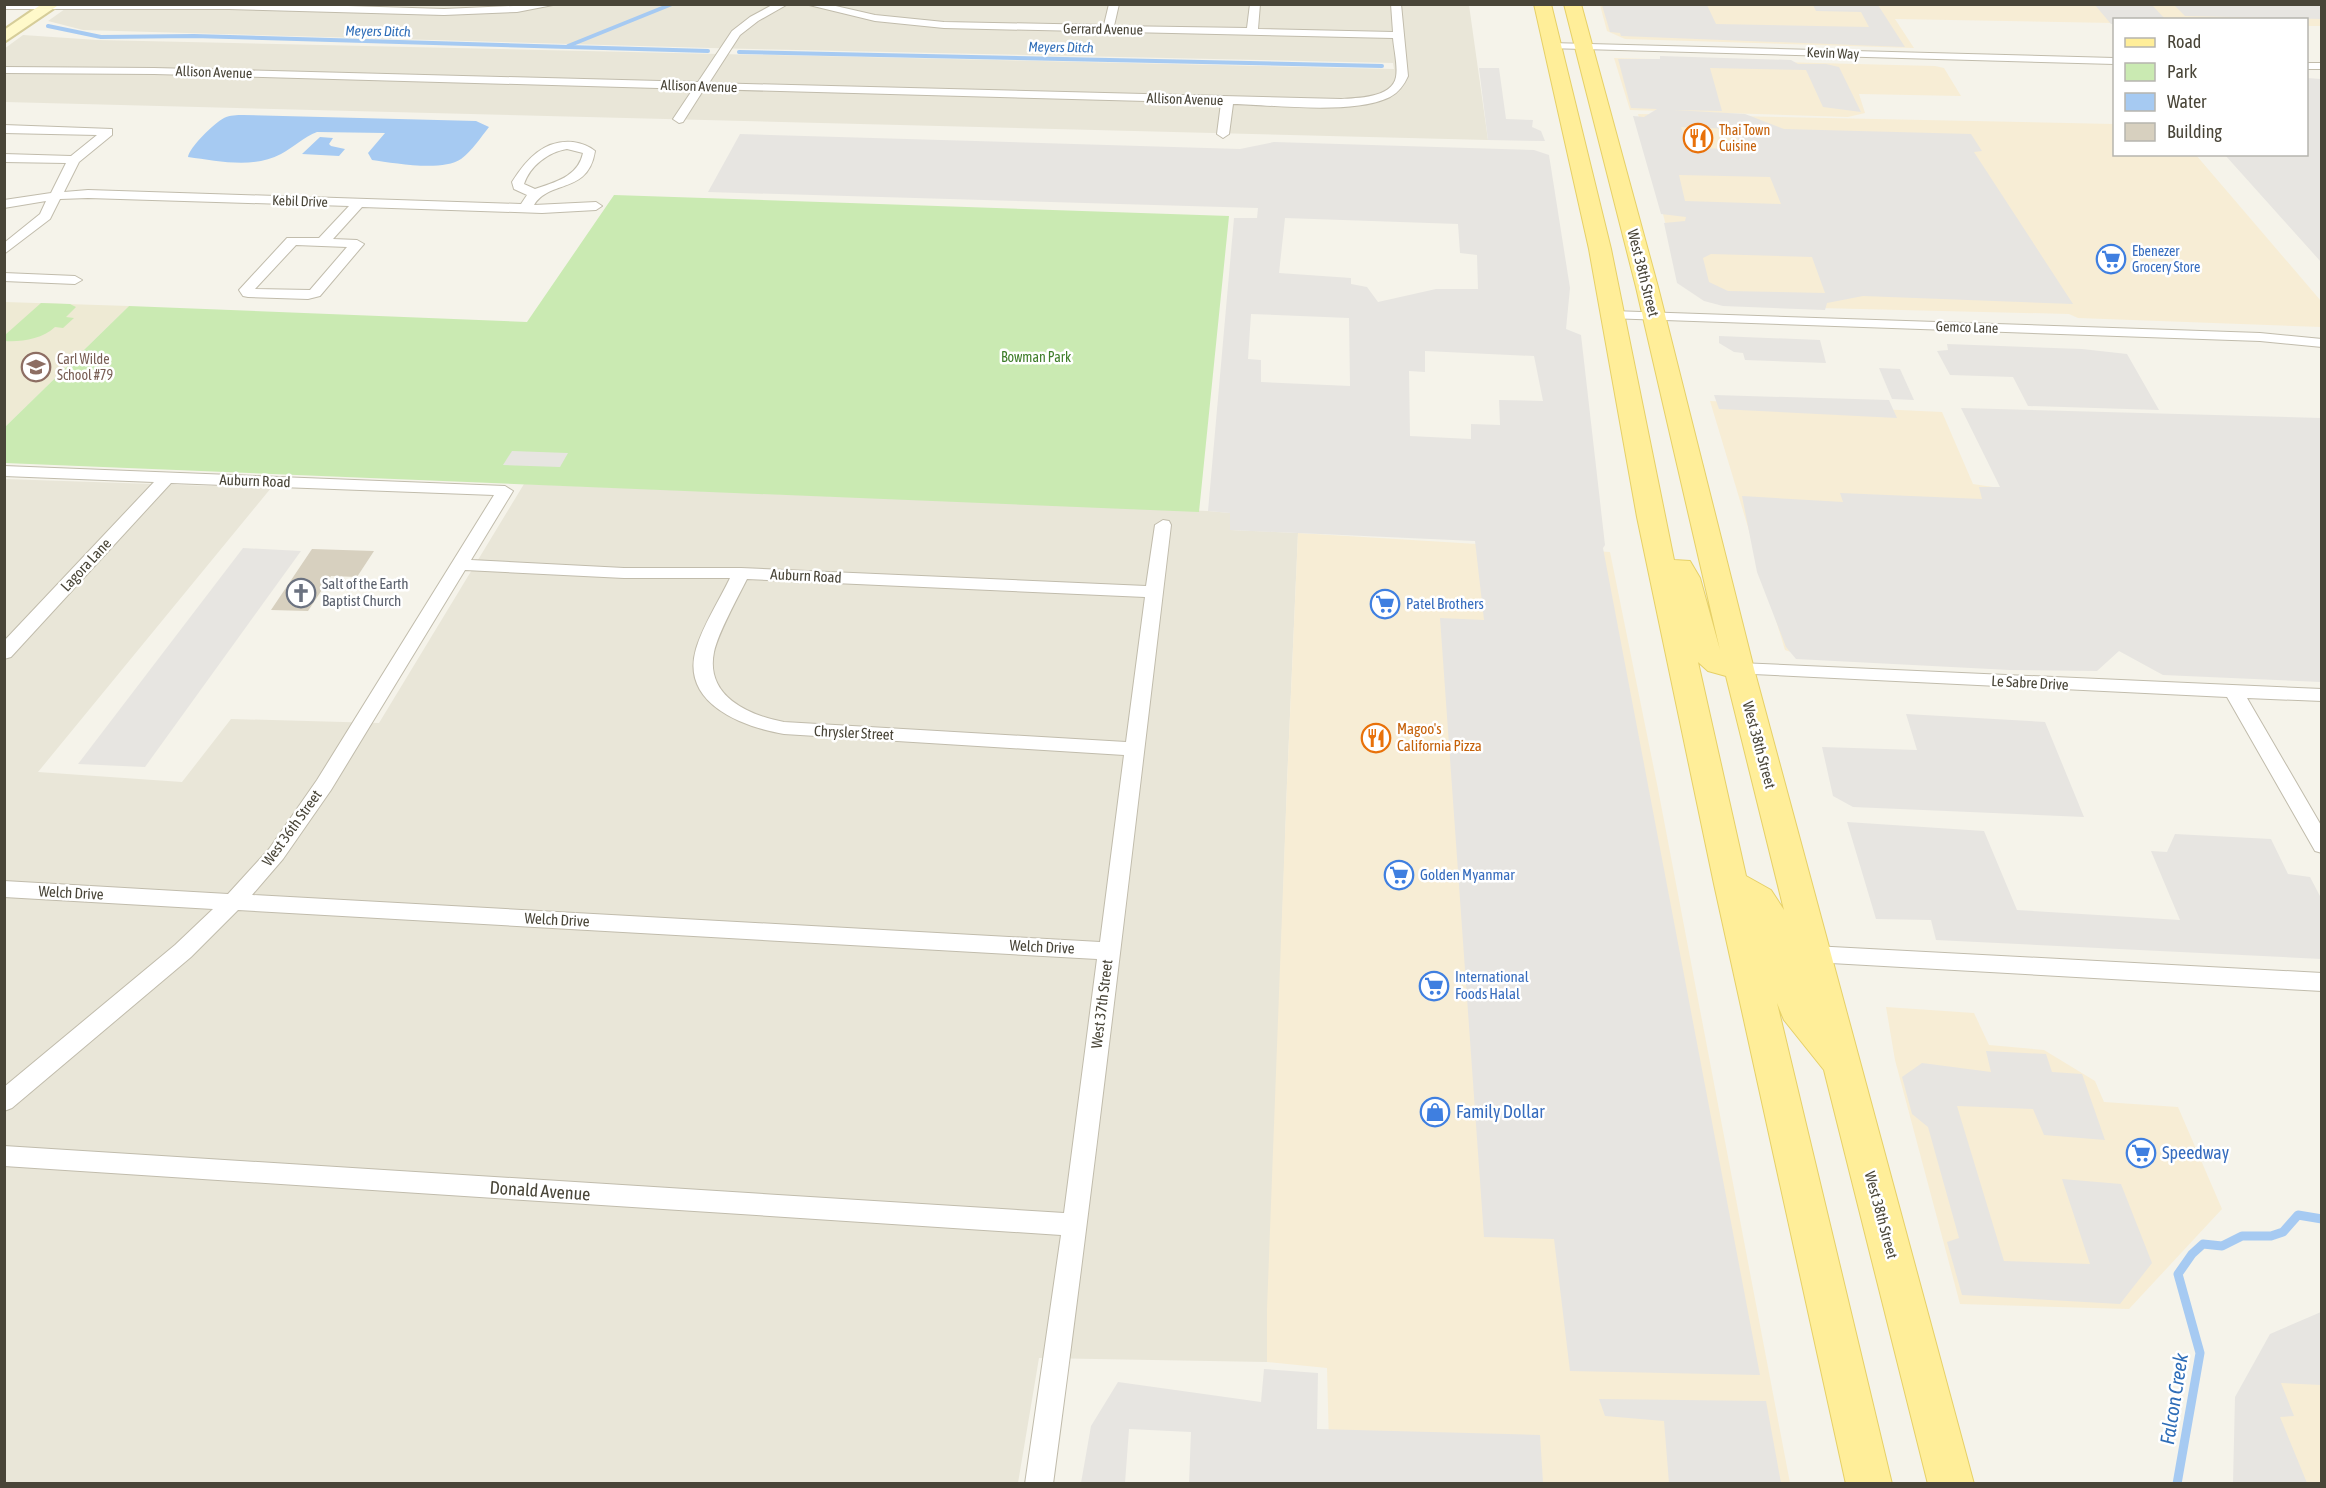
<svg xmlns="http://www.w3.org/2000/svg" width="2326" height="1488" viewBox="0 0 2326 1488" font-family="'Asap Condensed',sans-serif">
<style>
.residential{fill:#e9e6d8}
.commercial{fill:#f7edd5}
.education{fill:#eeead4}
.green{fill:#caeab2}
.parking{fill:#e7e5e1;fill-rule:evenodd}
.water{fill:#a6caf2}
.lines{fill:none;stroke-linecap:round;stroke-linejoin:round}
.stream-far1{stroke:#a6caf2;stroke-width:4}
.stream{stroke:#a6caf2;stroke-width:9}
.building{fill:#d7d0bf}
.street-casing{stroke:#c1bcac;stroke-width:2}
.secondary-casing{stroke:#d6cd99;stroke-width:4}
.primary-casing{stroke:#e6d067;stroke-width:2}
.street{fill:#fff;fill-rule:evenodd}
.secondary{fill:#fff9ca;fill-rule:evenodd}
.primary{fill:#fe9;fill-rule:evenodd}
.labels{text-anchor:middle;stroke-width:5;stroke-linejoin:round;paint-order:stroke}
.far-street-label{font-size:14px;fill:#494538;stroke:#fff}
.far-water-label{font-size:14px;font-style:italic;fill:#2e6db8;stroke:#fff}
.far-food-label{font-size:14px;fill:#c56008;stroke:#fff;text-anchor:start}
.far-shop-label{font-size:14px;fill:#366cbe;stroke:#fff;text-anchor:start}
.far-park-label{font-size:14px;fill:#3e7d29;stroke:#fff}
.far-education-label{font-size:14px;fill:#785e54;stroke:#fff;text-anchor:start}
.street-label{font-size:15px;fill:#494538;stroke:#fff}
.worship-label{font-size:15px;fill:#5b616d;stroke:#fff;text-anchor:start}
.shop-label{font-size:15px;fill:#366cbe;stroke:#fff;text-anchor:start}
.food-label{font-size:15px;fill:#c56008;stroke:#fff;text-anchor:start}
.near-shop-label{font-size:18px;fill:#366cbe;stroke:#fff;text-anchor:start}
.near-street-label{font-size:18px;fill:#494538;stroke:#fff}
.near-water-label{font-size:20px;font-style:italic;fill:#2e6db8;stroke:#fff}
</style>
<rect width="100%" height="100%" fill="#f5f3ea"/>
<g class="residential">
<path d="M72 4 1469 5 1488 140 5 102 4 49 23 35 97 40 1394 69 1393 63 710 48 83 30 48 21Z"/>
<path d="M5 479 271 488 38 772 182 782 231 719 379 723 524 484 1208 511 1230 513V530L1298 533 1287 783 1267 1362 1039 1358 1018 1483 5 1484Z"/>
</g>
<g class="commercial">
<path d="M2321 4 2322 26H2307L2306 20H2114V23L1895 19 1914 48 1625 39 1607 31 1600 5Z"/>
<path d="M1614 58 1935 66 1944 68 1961 96 1859 94 1865 113 1848 117 1630 110Z"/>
<path d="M1638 114 2114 124V154L2196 155 2321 301V327L2078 318 2069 314 1819 308 1680 282Z"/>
<path d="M1710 401 1942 412 1973 484 2032 493 1802 656 1785 650Z"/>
<path d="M1298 533 1610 552 1658 789 1790 1483H1330L1327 1368 1267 1362V1309L1287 783Z"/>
<path d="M1886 1007 1974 1013 1989 1045 2044 1050 2095 1081 2104 1102 2178 1107 2222 1209 2129 1309 1960 1304 1895 1060Z"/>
<path d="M2321 1323V1483L2240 1484 2241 1398Z"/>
</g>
<path class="education" d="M5 302 129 306 5 427Z"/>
<g class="green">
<path d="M614 195 1229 216 1199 512 5 463V427L129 306 527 322Z"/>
<path d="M41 303 70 304 76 307 66 317 74 318 63 328 55 327C42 339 22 342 5 341V335Z"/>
</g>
<g class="parking">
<path d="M1602 5H1707L1716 24 1869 27 1861 12 1816 11 1813 5H1799H1878L1905 47 1621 36 1620 33 1610 32Z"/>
<path d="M2095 5H2152L2165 19 2114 20V24H2111Z"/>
<path d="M2174 5H2321V19L2185 16Z"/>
<path d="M1660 56 1791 60 1798 64H1826L1839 67 1861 112 1823 107 1806 70 1710 68 1722 111 1674 110 1745 114 1784 129 1971 134 1982 151 1974 152 2073 304 1863 296 1827 303 1825 310 1723 306 1704 301 1677 283 1664 223 1685 221 1686 217 1661 214 1633 116 1644 117 1657 109 1631 108 1618 59H1660ZM1681 127 1733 129 1743 149 1689 148ZM1679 175 1770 177 1781 204 1685 201ZM1711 254 1812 257 1825 293 1728 291 1709 282 1703 258Z"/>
<path d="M1479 68H1499L1506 119 1533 120 1532 127 1541 131 1545 141 1488 140Z"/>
<path d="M2307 78 2321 79V262L2225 155 2306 154Z"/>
<path d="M740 134 1240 149 1274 142 1534 150 1549 155 1570 288 1566 329 1581 335 1605 545 1603 548 1760 1375 1570 1371 1554 1239 1484 1237 1440 618 1484 620 1475 541 1230 530V513L1208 511 1234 218H1257L1258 208 708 192ZM1285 218 1458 224 1460 253 1477 255 1478 289H1436L1378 302 1367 287 1351 284V278L1279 273ZM1251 314 1349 318 1350 386 1261 382V360L1248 359ZM1425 351 1534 356 1543 401 1499 400 1500 425 1471 424V439L1410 436 1409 371 1425 372Z"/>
<path d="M1719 336 1820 340 1826 363 1745 360 1743 353 1734 352 1719 343Z"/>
<path d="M1947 344 2082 349 2127 354 2159 410 2028 406 2013 377 1950 375 1937 351 1948 350Z"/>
<path d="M1879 368 1900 369 1914 400 1892 399Z"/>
<path d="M1714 395 1889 400 1897 418 1719 409Z"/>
<path d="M1961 408 2321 418V682L2163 675 2119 651 2097 671 2010 670 1796 659 1786 647 1757 572 1742 496 1843 502 1840 493 1982 499 1979 487H2000Z"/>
<path d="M512 451 568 453 560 467 503 465Z"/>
<path d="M243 548 301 551 145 767 78 764Z"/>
<path d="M1906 714 2045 722 2084 817 1853 807 1833 796 1822 747 1917 750Z"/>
<path d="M1847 822 1984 831 2017 910 2180 920 2151 851 2167 852 2175 834 2271 839 2288 874 2310 877 2321 898V959L1936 940 1931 920 1876 919Z"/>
<path d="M1986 1051 2046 1054 2052 1072 2082 1074 2105 1140 2044 1135 2033 1109 1957 1106 2004 1261 2090 1264 2062 1179 2121 1184 2152 1263 2120 1304 1962 1295 1947 1242 1959 1238 1928 1127 1912 1114 1902 1077 1922 1063 1991 1072Z"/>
<path d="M2321 1312V1385L2281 1383 2294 1416 2280 1417 2307 1483H2233L2235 1397 2270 1334Z"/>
<path d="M1264 1369 1318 1373 1317 1429 1540 1435 1543 1483H1189L1191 1432 1129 1429 1125 1483H1081L1091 1426 1118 1382 1261 1402Z"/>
<path d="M1599 1399 1766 1401 1781 1483H1669L1664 1421 1605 1416Z"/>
</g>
<g class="water">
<path d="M243 115 476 121 489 127C481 137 472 151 461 159 442 172 394 163 372 160L368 153 385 133 317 132C304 137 294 147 281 154 253 169 218 161 188 157 189 148 214 123 224 118 230 115 237 115 243 115Z"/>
<path d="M320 137 333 138 329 144 331 146 345 149 339 156 302 154Z"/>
</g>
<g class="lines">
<g class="stream-far1">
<path d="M48 26 101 37 194 36 708 51"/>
<path d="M568 46 672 4"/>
<path d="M739 52 1382 66"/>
</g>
<path class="stream" d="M2177 1484 2200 1353 2178 1274 2192 1254 2203 1244 2222 1246 2242 1236H2271L2283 1232 2298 1215 2322 1219"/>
</g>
<path class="building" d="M312 549 374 551 357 577 331 576 308 611 271 610Z"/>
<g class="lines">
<g class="street-casing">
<g id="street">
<path d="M4 4H284L444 9 558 4 517 12 444 15 229 9H4Z"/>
<path d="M774 4H788L758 21 740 35 709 83 1341 99C1357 98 1392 98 1396 77 1398 66 1394 50 1393 38L944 28 875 21 805 4H827L875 15 944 22 1104 25 1109 4H1119L1114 26 1247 28 1250 4H1260L1258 29 1393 32 1391 4H1401L1408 76C1404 85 1399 92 1390 97 1354 115 1274 105 1233 104L1229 134 1223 138 1217 134 1221 103 704 89 683 122 679 123 673 119 693 89 154 74 4 73V67L154 68 698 82 732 31 750 17Z"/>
<path d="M1551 43 2114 58V64L1547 48V44Z"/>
<rect x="2306" y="63" width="16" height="6"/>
<path d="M4 125 112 129V135L79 162 64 192 88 190 521 204 527 195 514 189 512 182C526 160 544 139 573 142 581 143 589 146 595 151 588 195 550 179 534 205L596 202 602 206 596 210 542 213 362 207 333 239 357 240 364 244 320 296 308 299 248 297 243 296 239 290 287 238H319L349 206 88 198 60 199 50 219 4 254V243L40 214 46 201 4 208V200L51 193 66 163 4 162V154L71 156 97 135 4 133ZM567 149 583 153C578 177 555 182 535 189L524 184C530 166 548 152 567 149ZM296 245 347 247 310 290 255 289Z"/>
<path d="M4 273 75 276 82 280 75 284 4 281Z"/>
<path d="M1612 311 2260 333 2322 339V347L2260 341 1607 318 1605 315Z"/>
<path d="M4 466 505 486 513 491 471 560 624 568H741L1146 586 1155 525 1163 520 1169 521 1171 525C1133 844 1096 1164 1053 1484H1025L1061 1235 4 1166V1146L1064 1213 1097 959 238 910 191 957 12 1108 4 1111V1087L175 945 213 909 4 897V881L228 894 269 849 317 780 494 495 171 483 11 657 4 659V641L154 482 4 476ZM465 570 624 578H730C719 601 703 625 696 649 680 704 743 727 784 734L1124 755 1100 942 252 895 283 859 331 790ZM747 579 1145 597 1126 742 784 722C748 715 705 696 714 652 718 633 738 597 747 579Z"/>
<path d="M1739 663 2322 689V701L2247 698 2322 827V853L2315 851 2227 697 1732 673 1730 669 1732 665Z"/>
<path d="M1813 946 2322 973V991L1813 962 1805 960 1802 954 1805 948Z"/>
</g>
</g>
<g class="secondary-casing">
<path id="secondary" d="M42 4H60L4 42V30Z"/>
</g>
<g class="primary-casing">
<path id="primary" d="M1534 4H1551L1611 249 1674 560 1690 561 1700 578 1720 650 1636 287 1564 4H1581L1658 287 1754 669 1974 1484H1928L1824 1070 1784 1020 1777 1003 1892 1484H1846L1714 884 1637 517 1589 249ZM1698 662 1708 671 1726 676 1784 910 1771 890 1746 876Z"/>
</g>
<use href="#street" class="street"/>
<use href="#secondary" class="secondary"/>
<use href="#primary" class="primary"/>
</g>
<defs>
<g id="restaurant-ring" transform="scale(1.5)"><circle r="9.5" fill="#fff" stroke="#e8710a" stroke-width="1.5"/><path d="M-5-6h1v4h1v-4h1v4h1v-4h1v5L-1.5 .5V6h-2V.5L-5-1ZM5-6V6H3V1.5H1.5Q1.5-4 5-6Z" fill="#e8710a"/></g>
<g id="supermarket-ring" transform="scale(1.5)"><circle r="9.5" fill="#fff" stroke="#3f7fe0" stroke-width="1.5"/><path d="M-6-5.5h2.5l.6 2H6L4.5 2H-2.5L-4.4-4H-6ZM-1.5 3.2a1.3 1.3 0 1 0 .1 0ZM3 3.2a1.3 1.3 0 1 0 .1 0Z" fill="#3f7fe0"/></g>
<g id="school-ring" transform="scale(1.5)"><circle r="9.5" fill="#fff" stroke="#8d6e63" stroke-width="1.5"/><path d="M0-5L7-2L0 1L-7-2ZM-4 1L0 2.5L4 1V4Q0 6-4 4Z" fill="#8d6e63"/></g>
<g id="church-ring" transform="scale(1.5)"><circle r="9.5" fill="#fff" stroke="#6b7280" stroke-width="1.5"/><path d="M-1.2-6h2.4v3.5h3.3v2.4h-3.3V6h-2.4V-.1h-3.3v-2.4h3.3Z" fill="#6b7280"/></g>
<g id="shop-ring" transform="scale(1.5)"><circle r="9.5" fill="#fff" stroke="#3f7fe0" stroke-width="1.5"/><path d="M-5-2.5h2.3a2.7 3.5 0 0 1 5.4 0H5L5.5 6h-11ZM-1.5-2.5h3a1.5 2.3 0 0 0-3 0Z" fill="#3f7fe0"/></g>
</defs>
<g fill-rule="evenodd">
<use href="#restaurant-ring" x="1698" y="138"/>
<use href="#supermarket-ring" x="2111" y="259"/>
<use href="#school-ring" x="36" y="367"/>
<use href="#church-ring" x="301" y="593"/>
<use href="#supermarket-ring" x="1385" y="604"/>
<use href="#restaurant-ring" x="1376" y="738"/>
<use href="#supermarket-ring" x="1399" y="875"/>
<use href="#supermarket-ring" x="1434" y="986"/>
<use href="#shop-ring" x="1435" y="1112"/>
<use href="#supermarket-ring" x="2141" y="1153"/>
</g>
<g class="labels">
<g class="far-street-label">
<text transform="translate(1103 29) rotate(1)" y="5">Gerrard Avenue</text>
<text transform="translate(1833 53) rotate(2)" y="5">Kevin Way</text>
<text transform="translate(214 72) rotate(2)" y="5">Allison Avenue</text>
<text transform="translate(699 86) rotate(2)" y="5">Allison Avenue</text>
<text transform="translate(1185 99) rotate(2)" y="5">Allison Avenue</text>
<text transform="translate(300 201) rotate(2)" y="5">Kebil Drive</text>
<text transform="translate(1967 327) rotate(2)" y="5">Gemco Lane</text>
</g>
<g class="far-water-label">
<text transform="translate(378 31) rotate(1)" y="5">Meyers Ditch</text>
<text transform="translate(1061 47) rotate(1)" y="5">Meyers Ditch</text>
</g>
<g class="far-food-label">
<text x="1719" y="135">Thai Town<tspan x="1719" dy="16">Cuisine</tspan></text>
</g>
<g class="far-shop-label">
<text x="2132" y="256">Ebenezer<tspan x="2132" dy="16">Grocery Store</tspan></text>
</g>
<g class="far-park-label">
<text x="1036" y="362">Bowman Park</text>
</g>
<g class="far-education-label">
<text x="57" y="364">Carl Wilde<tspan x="57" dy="16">School #79</tspan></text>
</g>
<g class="street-label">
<text transform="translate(1643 273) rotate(76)" y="5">West 38th Street</text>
<text transform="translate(255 481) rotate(2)" y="5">Auburn Road</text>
<text transform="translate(86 565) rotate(-47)" y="5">Lagora Lane</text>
<text transform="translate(806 576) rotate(3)" y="5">Auburn Road</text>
<text transform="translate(2030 683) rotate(3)" y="5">Le Sabre Drive</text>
<text transform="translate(854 733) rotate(3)" y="5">Chrysler Street</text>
<text transform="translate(1759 745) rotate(75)" y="5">West 38th Street</text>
<text transform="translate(292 828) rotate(-54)" y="5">West 36th Street</text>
<text transform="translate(71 893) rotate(3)" y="5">Welch Drive</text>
<text transform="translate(557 920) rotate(3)" y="5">Welch Drive</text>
<text transform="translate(1042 947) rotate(3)" y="5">Welch Drive</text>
<text transform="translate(1102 1004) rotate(-83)" y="5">West 37th Street</text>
<text transform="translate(1881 1215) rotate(75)" y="5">West 38th Street</text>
</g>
<g class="worship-label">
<text x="322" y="589">Salt of the Earth<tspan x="322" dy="17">Baptist Church</tspan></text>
</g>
<g class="shop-label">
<text x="1406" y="609">Patel Brothers</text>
<text x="1420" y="880">Golden Myanmar</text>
<text x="1455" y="982">International<tspan x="1455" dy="17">Foods Halal</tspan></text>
</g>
<g class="food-label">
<text x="1397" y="734">Magoo's<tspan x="1397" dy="17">California Pizza</tspan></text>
</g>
<g class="near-shop-label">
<text x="1456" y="1118">Family Dollar</text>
<text x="2162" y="1159">Speedway</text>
</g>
<g class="near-street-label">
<text transform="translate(540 1191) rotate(4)" y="6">Donald Avenue</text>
</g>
<g class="near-water-label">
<text transform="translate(2174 1399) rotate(-81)" y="7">Falcon Creek</text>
</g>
</g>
<rect width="2326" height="1488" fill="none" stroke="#494538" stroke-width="12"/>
<rect x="2113" y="18" width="195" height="138" fill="#ffffff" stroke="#b6b5af" stroke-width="1.5"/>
<rect x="2125" y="38" width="30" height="9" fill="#ffee99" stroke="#b6b5af" stroke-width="1.5"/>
<text x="2167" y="48" font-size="18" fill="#494538">Road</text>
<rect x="2125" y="63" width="30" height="18" fill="#caeab2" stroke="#b6b5af" stroke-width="1.5"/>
<text x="2167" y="78" font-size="18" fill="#494538">Park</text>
<rect x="2125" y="93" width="30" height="18" fill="#a6caf2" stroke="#b6b5af" stroke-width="1.5"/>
<text x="2167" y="108" font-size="18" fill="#494538">Water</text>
<rect x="2125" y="123" width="30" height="18" fill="#d7d0bf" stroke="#b6b5af" stroke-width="1.5"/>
<text x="2167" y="138" font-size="18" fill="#494538">Building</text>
</svg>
